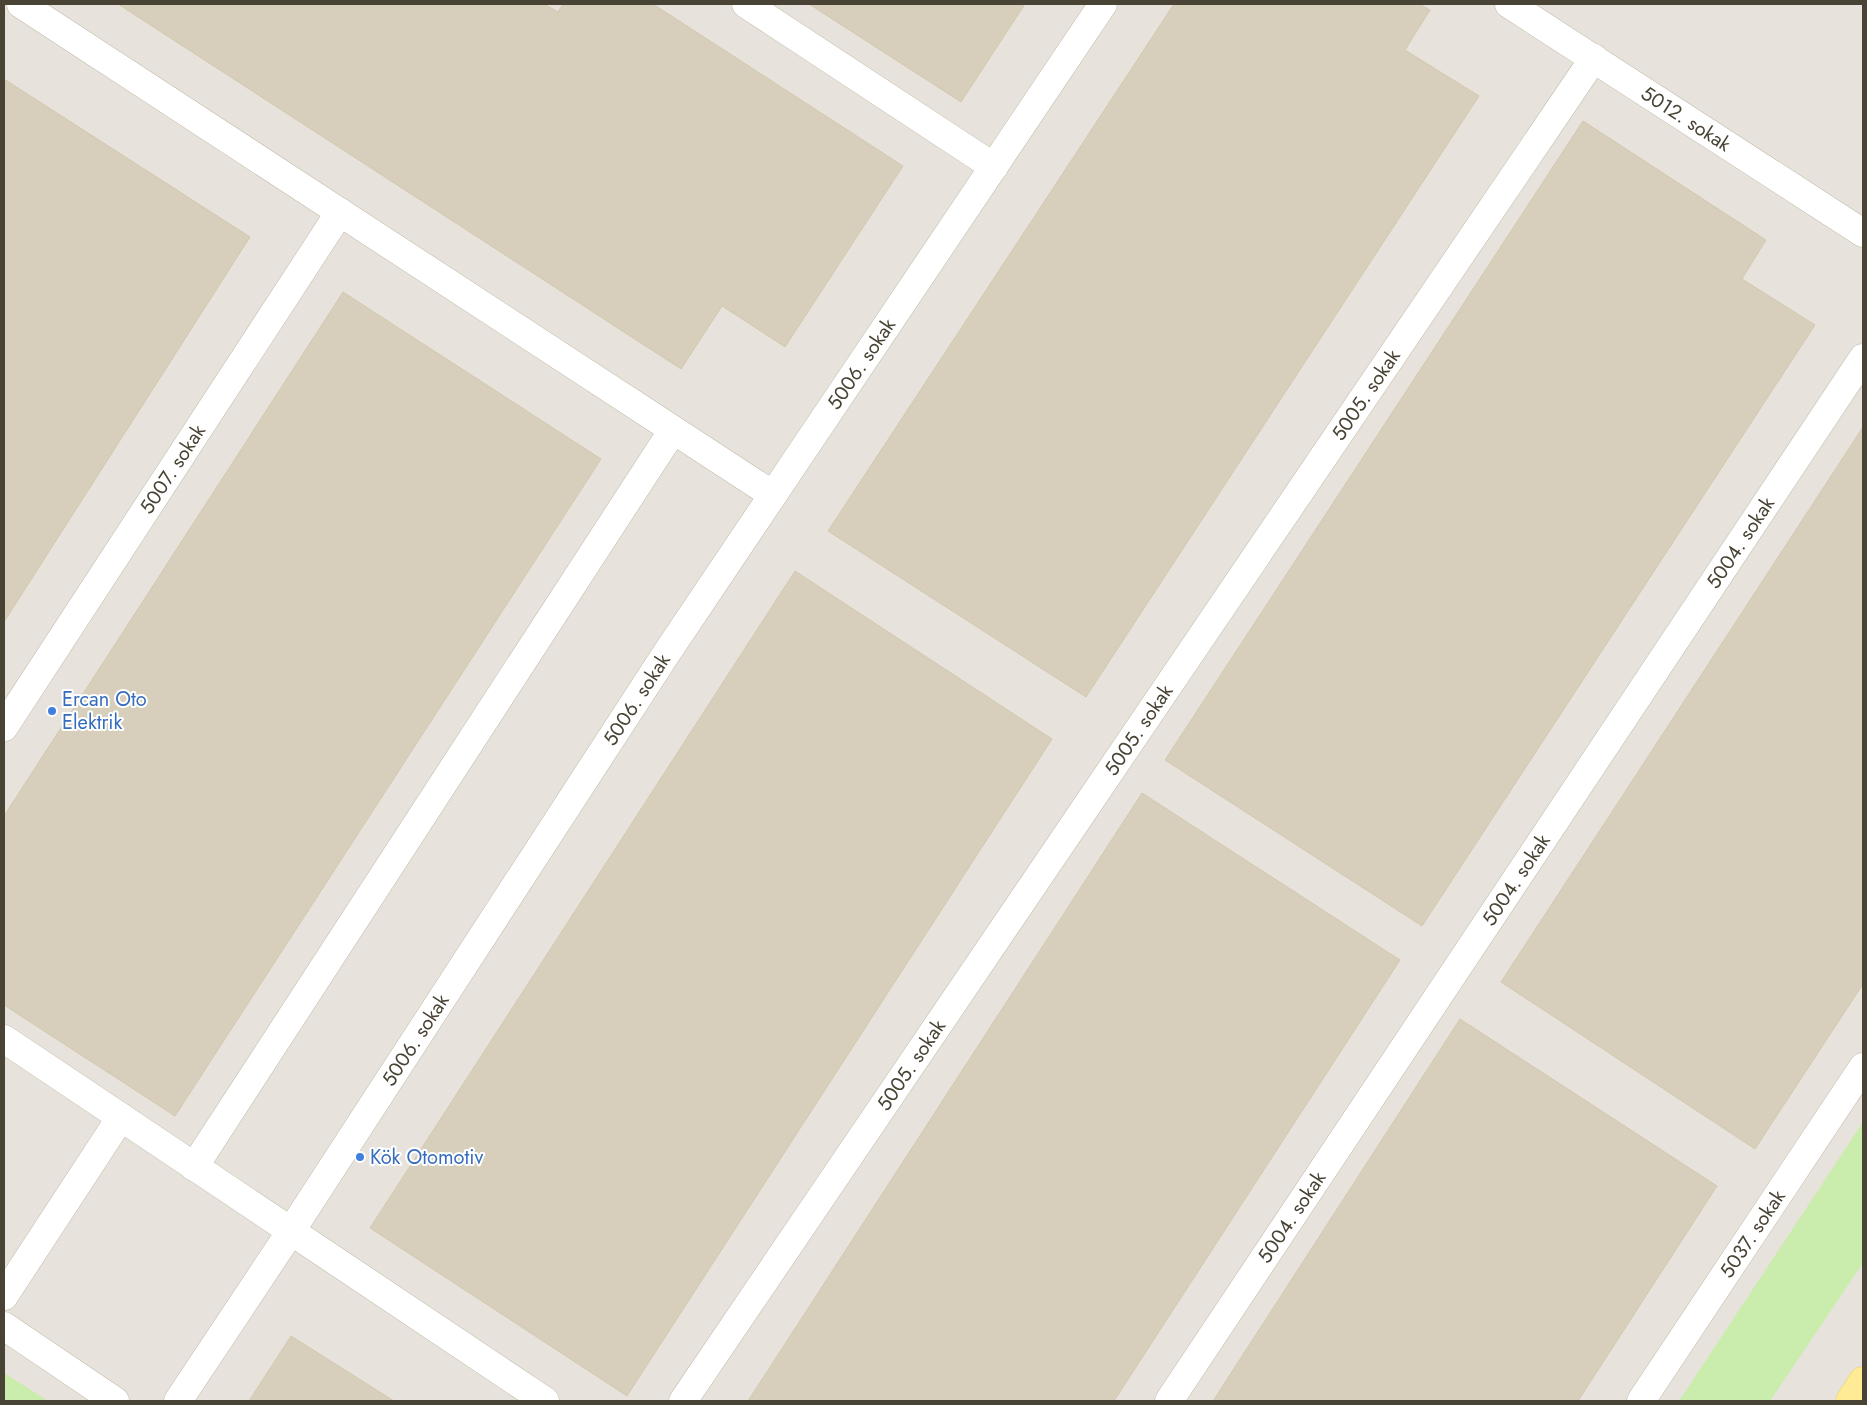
<svg xmlns="http://www.w3.org/2000/svg" width="1867" height="1405" viewBox="0 0 1867 1405" font-family="Jost,sans-serif">
<style>
.industrial{fill:#e7e3dc}
.green{fill:#caecad}
.building{fill:#d7cfbc;stroke:#d3c8ae}
.lines{fill:none;stroke-linecap:round;stroke-linejoin:round}
.minor-casing{stroke:#c1bba9;stroke-width:29}
.major-casing{stroke:#edd05d;stroke-width:29}
.minor{stroke:#fff;stroke-width:28}
.major{stroke:#ffeb96;stroke-width:28}
.shop-dot{fill:#3f7fe0;stroke:#fff;stroke-width:2}
.labels{text-anchor:middle;stroke-width:4;stroke-linejoin:round;paint-order:stroke}
.street-label{font-size:20px;fill:#494335;stroke:#fff}
.shop-label{font-size:20px;fill:#366cbe;stroke:#fff;text-anchor:start}
</style>
<rect width="100%" height="100%" fill="#f5f2e7"/>
<rect class="industrial" x="4" y="4" width="1859" height="1397"/>
<g class="green">
<path d="M1863 1122V1263L1770 1401H1679Z"/>
<path d="M4 1373 48 1401H4Z"/>
</g>
<g class="building">
<path d="M118 4H544L558 12 563 4H653L903 166 785 347 722 306 681 369Z"/>
<path d="M809 4H1025L961 102Z"/>
<path d="M1174 4H1419L1430 10 1405 50 1479 96 1086 697 828 531Z"/>
<path d="M4 79 250 237 4 622Z"/>
<path d="M1583 121 1766 240 1742 279 1815 325 1422 926 1165 760Z"/>
<path d="M343 292 601 459 175 1116 4 1005V816Z"/>
<path d="M1863 427V984L1755 1149 1501 982Z"/>
<path d="M795 571 1052 739 627 1396 370 1228Z"/>
<path d="M1142 793 1400 960 1114 1401H748Z"/>
<path d="M1460 1019 1717 1186 1578 1401H1213Z"/>
<path d="M291 1336 394 1401H249Z"/>
</g>
<g class="lines">
<g class="minor-casing">
<g id="minor">
<path d="M21 4 773 495"/>
<path d="M746 4 994 167"/>
<path id="s1" d="M1509 4 1863 233"/>
<path id="s2" d="M4 727 340 212"/>
<path d="M4 1039 545 1401"/>
<path d="M194 1167 673 430"/>
<path d="M4 1296 121 1117"/>
<path d="M4 1326 115 1401"/>
<path id="s3" d="M178 1401 291 1231 666 654 1103 4"/>
<path id="s4" d="M683 1401 1594 58"/>
<path id="s5" d="M1169 1401 1863 358"/>
<path id="s6" d="M1641 1401 1863 1067"/>
</g>
</g>
<g class="major-casing">
<path id="major" d="M1850 1401 1863 1381"/>
</g>
<use href="#minor" class="minor"/>
<use href="#major" class="major"/>
</g>
<g class="shop-dot">
<circle cx="52" cy="711" r="5"/>
<circle cx="360" cy="1157" r="5"/>
</g>
<g class="labels">
<g class="street-label">
<text dy="7" stroke="none"><textPath href="#s1" startOffset="211">5012. sokak</textPath></text>
<text dy="7" stroke="none"><textPath href="#s3" startOffset="1242">5006. sokak</textPath></text>
<text dy="7" stroke="none"><textPath href="#s4" startOffset="1216">5005. sokak</textPath></text>
<text dy="7" stroke="none"><textPath href="#s2" startOffset="308">5007. sokak</textPath></text>
<text dy="7" stroke="none"><textPath href="#s5" startOffset="1031">5004. sokak</textPath></text>
<text dy="7" stroke="none"><textPath href="#s3" startOffset="838">5006. sokak</textPath></text>
<text dy="7" stroke="none"><textPath href="#s4" startOffset="811">5005. sokak</textPath></text>
<text dy="7" stroke="none"><textPath href="#s5" startOffset="626">5004. sokak</textPath></text>
<text dy="7" stroke="none"><textPath href="#s3" startOffset="432">5006. sokak</textPath></text>
<text dy="7" stroke="none"><textPath href="#s4" startOffset="406">5005. sokak</textPath></text>
<text dy="7" stroke="none"><textPath href="#s5" startOffset="221">5004. sokak</textPath></text>
<text dy="7" stroke="none"><textPath href="#s6" startOffset="201">5037. sokak</textPath></text>
</g>
<g class="shop-label">
<text x="62" y="706">Ercan Oto<tspan x="62" dy="23">Elektrik</tspan></text>
<text x="370" y="1164">Kök Otomotiv</text>
</g>
</g>
<rect width="1867" height="1405" fill="none" stroke="#494335" stroke-width="10"/>
</svg>
